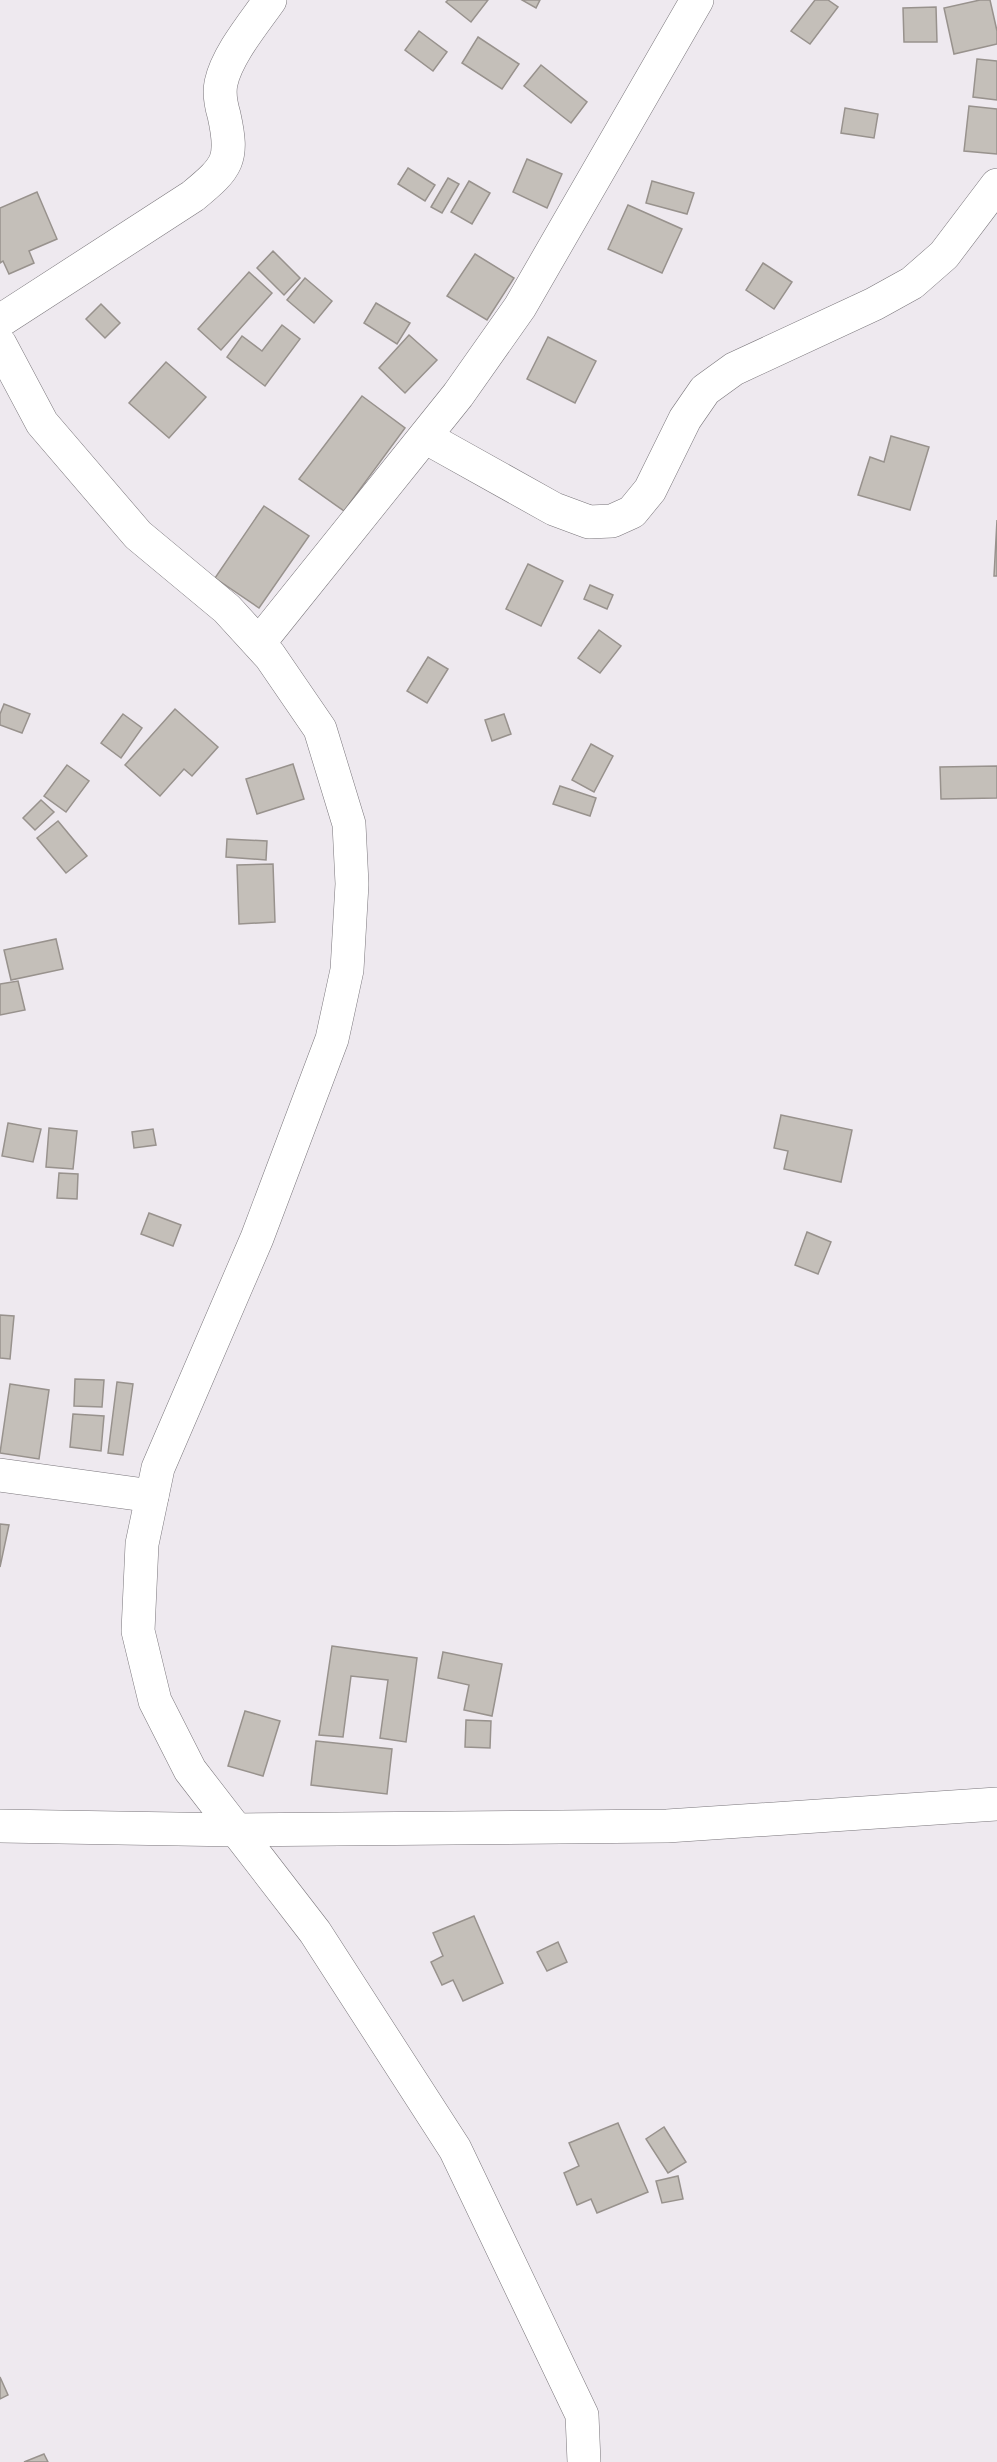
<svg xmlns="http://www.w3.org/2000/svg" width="997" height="2462" viewBox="0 0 997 2462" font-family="'Fira Sans Condensed',sans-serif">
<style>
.building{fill:#c4bfb9;stroke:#98928d;stroke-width:1.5}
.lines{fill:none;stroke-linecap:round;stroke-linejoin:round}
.minor-casing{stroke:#7a767b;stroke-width:34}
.minor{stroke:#fff;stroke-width:33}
</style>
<rect width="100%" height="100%" fill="#eee9ef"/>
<g class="building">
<path d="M448 0H488L471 22 446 2Z"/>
<path d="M522 0H540L536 8Z"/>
<path d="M815 0H828L838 7 810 44 791 31Z"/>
<path d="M980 0H990L997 31V44L954 54 944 8Z"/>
<path d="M936 7 937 42H904L903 8Z"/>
<path d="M419 31 447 52 433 71 405 50Z"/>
<path d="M478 37 519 64 502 89 462 63Z"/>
<path d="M977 59 997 61V100L973 97Z"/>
<path d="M541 65 587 102 571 123 524 86Z"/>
<path d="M969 106 997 109V154L964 151Z"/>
<path d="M845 108 878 114 874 138 841 133Z"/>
<path d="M527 159 562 174 547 208 513 192Z"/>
<path d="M408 168 435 185 425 201 398 184Z"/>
<path d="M448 178 459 184 442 213 431 207Z"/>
<path d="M469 181 490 193 472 224 451 212Z"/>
<path d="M652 181 694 193 687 214 646 203Z"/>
<path d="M37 192 57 239 29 251 34 263 9 274 3 261 0 263V208Z"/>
<path d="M628 205 682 229 662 273 608 249Z"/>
<path d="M273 251 300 278 284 295 257 268Z"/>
<path d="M475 254 514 278 487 320 447 296Z"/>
<path d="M763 263 792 282 774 309 746 290Z"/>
<path d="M249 272 272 293 221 350 198 329Z"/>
<path d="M305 278 332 301 314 323 287 300Z"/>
<path d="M376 303 410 323 397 344 364 323Z"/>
<path d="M101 304 120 323 105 338 86 319Z"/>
<path d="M282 325 300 339 265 386 227 357 242 336 262 351Z"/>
<path d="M409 335 437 360 405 393 379 368Z"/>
<path d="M548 337 596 361 575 403 527 379Z"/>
<path d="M166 362 206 397 169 438 129 403Z"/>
<path d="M362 396 405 428 344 511 299 479Z"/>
<path d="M891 436 929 447 910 510 858 495 870 457 884 462Z"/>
<path d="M264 506 309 536 259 608 215 578Z"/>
<path d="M997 520V576H994Z"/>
<path d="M528 564 563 581 541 626 506 609Z"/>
<path d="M590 585 613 595 607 609 584 599Z"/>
<path d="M599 630 621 646 600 673 578 658Z"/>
<path d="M428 657 448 669 427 703 407 691Z"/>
<path d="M4 704 30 714 22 733 0 725V714Z"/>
<path d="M175 709 218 747 192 776 184 769 160 796 125 765Z"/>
<path d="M123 714 142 728 121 758 101 743Z"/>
<path d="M504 714 511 734 492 741 485 720Z"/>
<path d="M591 744 613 756 594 792 572 780Z"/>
<path d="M293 764 304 799 257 814 246 779Z"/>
<path d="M67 765 89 781 66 812 44 796Z"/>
<path d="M997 766V798L941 799 940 767Z"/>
<path d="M560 786 596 798 590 816 553 804Z"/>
<path d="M41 800 54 812 35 830 23 818Z"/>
<path d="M58 821 87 856 66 873 37 838Z"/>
<path d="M227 839 267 841 266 860 226 857Z"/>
<path d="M273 864 275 922 239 924 237 865Z"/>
<path d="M56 939 63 969 11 980 4 950Z"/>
<path d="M18 981 25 1010 0 1015V984Z"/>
<path d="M781 1115 852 1130 841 1182 784 1169 788 1151 774 1148Z"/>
<path d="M8 1123 41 1129 33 1162 2 1156Z"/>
<path d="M49 1128 77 1131 73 1169 46 1167Z"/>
<path d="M153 1129 156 1145 134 1148 132 1132Z"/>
<path d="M59 1173 78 1174 77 1199 57 1198Z"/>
<path d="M149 1213 181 1225 173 1246 141 1234Z"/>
<path d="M807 1232 831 1242 818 1274 795 1265Z"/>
<path d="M0 1315 14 1316 10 1359 0 1358Z"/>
<path d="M75 1379 104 1380 102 1407 74 1406Z"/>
<path d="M117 1382 133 1384 123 1455 108 1453Z"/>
<path d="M10 1384 49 1390 39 1459 0 1453Z"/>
<path d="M73 1414 104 1416 101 1451 70 1447Z"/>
<path d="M0 1524 9 1525 0 1567Z"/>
<path d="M332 1646 417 1658 406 1742 380 1738 388 1680 351 1676 343 1737 319 1735Z"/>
<path d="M443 1652 502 1664 492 1716 464 1710 469 1685 438 1678Z"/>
<path d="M245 1711 280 1721 263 1776 228 1766Z"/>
<path d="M466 1720 491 1721 490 1748 465 1747Z"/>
<path d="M316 1741 392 1749 387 1794 311 1785Z"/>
<path d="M474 1916 503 1983 463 2001 453 1980 442 1985 431 1962 443 1956 433 1933Z"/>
<path d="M558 1942 567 1962 547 1971 537 1952Z"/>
<path d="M618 2123 648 2192 597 2213 591 2199 577 2205 564 2173 579 2166 569 2143Z"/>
<path d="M664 2127 686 2162 668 2173 646 2139Z"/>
<path d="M678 2176 683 2199 662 2203 656 2181Z"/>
<path d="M0 2377 8 2395 0 2399Z"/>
<path d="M44 2454 48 2462H24Z"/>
</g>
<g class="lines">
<g class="minor-casing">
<g id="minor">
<path d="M0 321 193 196C228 167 234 160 224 115 221 105 219 93 221 83 227 55 254 23 270 0"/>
<path d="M0 344 42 423 138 535 227 609 270 656 320 729 349 824 352 884 347 970 332 1039 257 1238 158 1468 142 1544 138 1631 155 1701 190 1770 315 1932 455 2149 582 2415 584 2462"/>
<path d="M425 437 554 509 589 522 612 521 632 512 650 490 685 419 705 390 734 369 874 304 912 283 944 255 997 185"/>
<path d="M259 643 458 395 520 307 697 0"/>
<path d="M0 1475 152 1496"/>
<path d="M0 1826 237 1830 667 1826 997 1804"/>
</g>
</g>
<use href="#minor" class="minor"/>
</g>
</svg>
